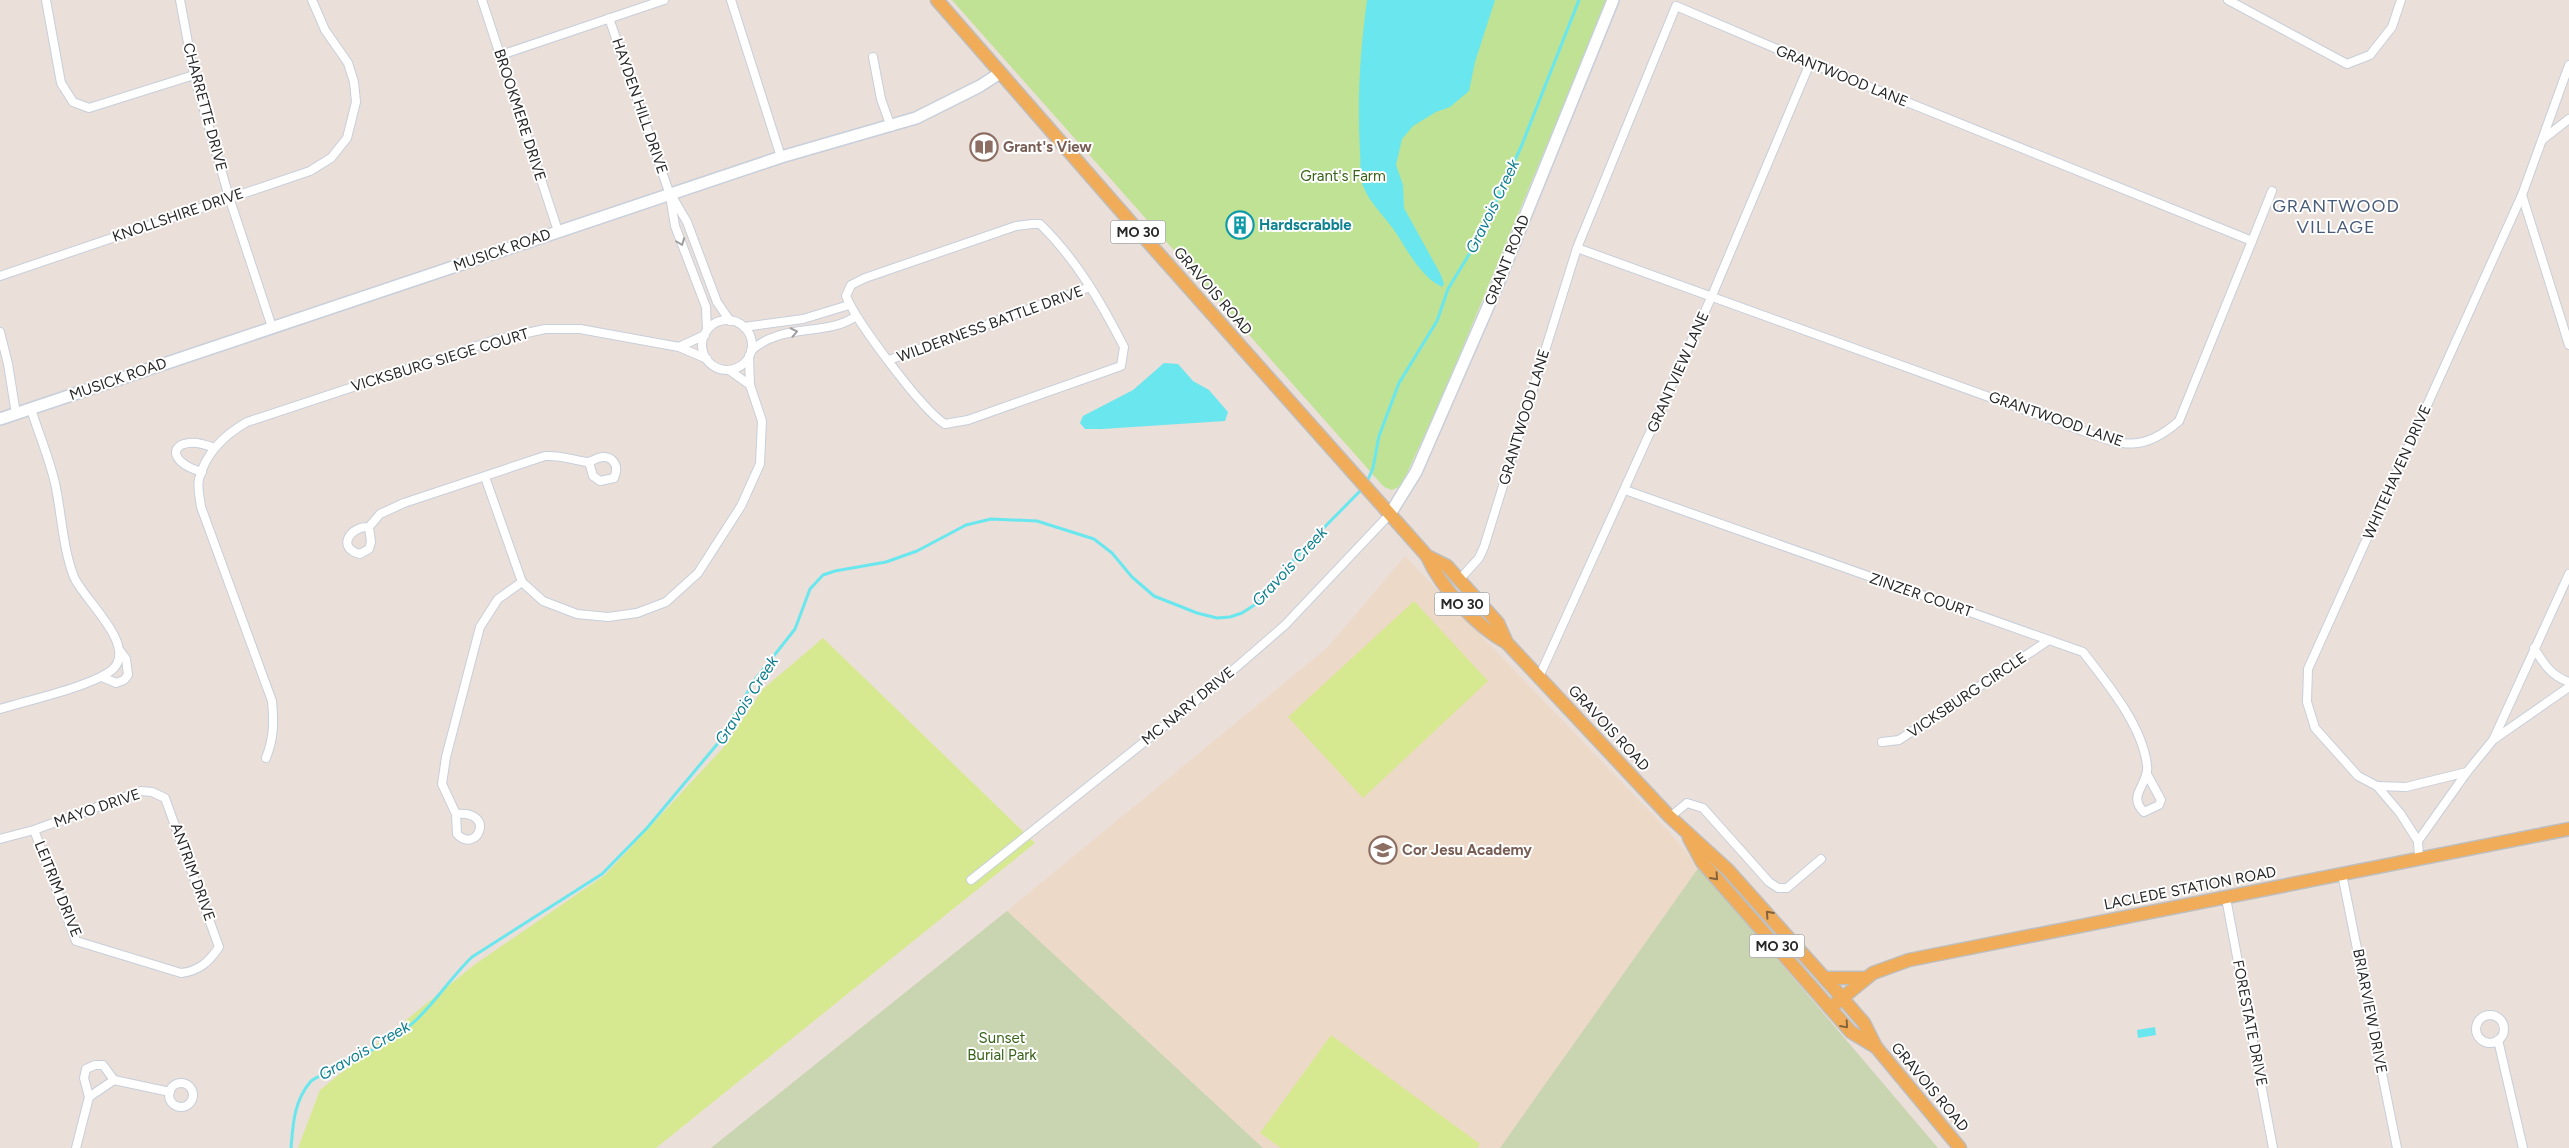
<svg xmlns="http://www.w3.org/2000/svg" width="2569" height="1148" viewBox="0 0 2569 1148" font-family="Figtree,sans-serif">
<style>
.education{fill:#edd9c8}
.green{fill:#bfe294}
.cemetery{fill:#c9d4b0}
.pitch{fill:#d7e990}
.water{fill:#6ae7ee}
.lines{fill:none;stroke-linecap:round;stroke-linejoin:round}
.stream{stroke:#6ae7ee;stroke-width:3}
.street-casing{stroke:#c7cfda;stroke-width:10}
.secondary-casing{stroke:#c7cfda;stroke-width:14}
.primary-casing{stroke:#bebebe;stroke-width:15}
.street{stroke:#fff;stroke-width:8}
.secondary{stroke:#fff;stroke-width:11}
.primary{stroke:#f0ac58;stroke-width:12}
.oneway{stroke:#9e9e9e}
.oneway2{stroke:#82633e}
.labels{text-anchor:middle;stroke-width:4;stroke-linejoin:round;paint-order:stroke}
.shield{fill:#fff;stroke:#686868;stroke-width:1}
.shield-label{font-size:14px;font-weight:bold;fill:#282828}
.street-label{font-size:15px;fill:#282828;stroke:#fff}
.education-label{font-size:15px;font-weight:bold;fill:#785e54;stroke:#fff;text-anchor:start}
.park-label{font-size:15px;fill:#386319;stroke:#fff}
.culture-label{font-size:15px;font-weight:bold;fill:#0d838f;stroke:#fff;text-anchor:start}
.water-label{font-size:16px;font-style:italic;fill:#0d7e8f;stroke:#fff}
.quarter-label{font-size:18px;letter-spacing:1px;fill:#485b78;stroke:#fff}
</style>
<rect width="100%" height="100%" fill="#eadfd9"/>
<path class="education" d="M1405 556 1670 833 1699 867 1500 1148H1263L1007 911 1327 648Z"/>
<path class="green" d="M952 0H1607L1442 397 1401 486 1392 490 1384 487Z"/>
<g class="cemetery">
<path d="M1699 867 1938 1148H1500Z"/>
<path d="M1007 911 1263 1148H711Z"/>
</g>
<g class="pitch">
<path d="M1414 601 1488 681 1363 798 1288 717Z"/>
<path d="M823 638 1035 843 656 1148H298L320 1090 474 965 605 875 723 748 763 689Z"/>
<path d="M1331 1035 1480 1144 1477 1148H1281L1260 1133Z"/>
</g>
<g class="water">
<path d="M1367 0H1495L1475 62 1469 91 1450 107 1436 112 1413 126 1402 139 1396 165 1403 185 1404 208 1441 275 1444 284 1442 287C1423 278 1409 254 1398 236 1387 218 1371 206 1363 186 1359 177 1361 163 1360 152 1357 101 1360 51 1367 0Z"/>
<path d="M1164 363 1178 364 1193 381 1209 390 1228 412 1225 421 1102 429H1085L1080 423 1083 416 1133 390Z"/>
<path d="M2155 1027 2156 1035 2138 1038 2137 1030Z"/>
</g>
<g class="lines">
<g class="stream">
<path d="M1367 482 1373 468 1379 436 1399 383 1437 321 1448 289 1479 238 1521 147 1579 0"/>
<path d="M291 1148C293 1123 294 1101 311 1081 344 1061 384 1049 414 1022 435 1003 451 977 472 957L602 874 647 828 719 742 754 681 795 629 810 589 823 575 835 571 886 562 917 551 966 525 991 519 1037 521 1094 539 1112 553 1132 577 1154 596 1197 613 1217 618 1230 617 1242 613 1256 604 1304 548 1362 489"/>
</g>
<g class="street-casing">
<g id="street">
<path d="M46 0 61 83 73 102 89 108 194 75"/>
<path d="M180 0 194 75 229 197 272 327"/>
<path d="M482 0 558 231"/>
<path d="M731 0 781 157"/>
<path d="M2228 0 2347 64 2370 55 2392 27 2401 0"/>
<path d="M609 18 670 195 675 226 706 307 707 330"/>
<path d="M501 55 664 0"/>
<path d="M873 57 881 99 891 127"/>
<path d="M2542 140 2569 119"/>
<path d="M2522 195 2569 345"/>
<path d="M673 198 687 222 717 302 730 321"/>
<path d="M1032 224H1040C1076 259 1101 302 1124 347L1121 366 968 420 945 424C922 410 856 321 846 296L851 285 865 278 1016 226Z"/>
<path d="M2252 241 2272 191"/>
<path d="M0 276 310 171 331 158 347 138 356 102 354 82 348 63 325 30 312 0"/>
<circle cx="727" cy="345" r="25"/>
<path d="M744 327 803 319 849 305"/>
<path d="M0 332 8 364 16 414"/>
<path d="M679 347 705 335"/>
<path d="M751 351C781 322 828 337 856 316"/>
<path d="M889 360 1090 287"/>
<path d="M729 370 750 385"/>
<path d="M202 472C159 460 174 431 214 448"/>
<path d="M485 477 522 582 543 601 577 614 608 617 637 613 666 602 698 573 741 506 760 464 762 421 750 385 749 356"/>
<path d="M1625 490 2083 652C2107 683 2142 725 2147 765 2150 784 2126 795 2144 812L2159 805 2161 800 2148 776"/>
<path d="M369 527C350 526 336 548 360 554L369 549 371 542 369 527 380 514 404 503 545 456C562 455 572 460 587 462 591 462 595 459 598 458 612 454 620 465 614 478L600 481 593 476 589 462"/>
<path d="M1459 580 1479 558 1484 547 1577 248 1676 6 1810 63 2252 241 2179 421C2137 458 2116 442 2069 426L1577 248"/>
<path d="M2534 648C2544 664 2551 676 2569 682"/>
<path d="M102 677 116 683 124 680 128 675 126 659 120 651"/>
<path d="M1539 677 1711 298 1810 63"/>
<path d="M0 709C25 701 98 685 114 668 136 644 84 600 74 577 63 549 62 518 56 488 51 462 39 435 31 409"/>
<path d="M2494 738 2569 574"/>
<path d="M1882 742 1899 740 2049 640"/>
<path d="M266 758C274 738 274 722 272 701L201 507C200 498 197 487 199 479 206 452 224 435 247 422L495 340 545 329H580L679 347 707 359"/>
<path d="M2377 786 2406 787 2467 772"/>
<path d="M456 814 457 834C477 855 497 810 456 814L442 784 446 757 480 627 498 599 522 582"/>
<path d="M1670 817 1687 803 1703 808 1769 882 1778 888H1787L1821 859"/>
<path d="M0 839 34 830 141 791 152 792 165 798 219 947C209 962 199 971 181 973L76 941 34 830"/>
<path d="M2418 841 2467 772 2493 740 2569 687"/>
<path d="M2419 859 2418 841 2400 813 2377 786 2358 776 2315 728 2307 702 2308 669 2522 195 2569 65"/>
<path d="M2342 874 2397 1148"/>
<path d="M971 880 1217 684 1285 625 1390 514"/>
<path d="M2226 898 2273 1148"/>
<circle cx="2490" cy="1029" r="14"/>
<path d="M2498 1040 2523 1148"/>
<circle cx="181" cy="1095" r="12"/>
<path d="M89 1097 84 1078 86 1069 95 1065H103L114 1080"/>
<path d="M76 1148 89 1097 114 1080 170 1092"/>
</g>
</g>
<g class="secondary-casing">
<g id="secondary">
<path d="M0 419 781 157 916 118 980 86 1000 73"/>
<path d="M1390 514 1416 472 1497 286 1613 0"/>
</g>
</g>
<g class="primary-casing">
<g id="primary">
<path d="M937 0 1134 226 1427 556C1441 588 1476 626 1507 643"/>
<path d="M1427 556 1447 566 1498 623 1507 643 1670 817 1728 870 1837 992 1864 1023 1876 1047 1960 1148"/>
<path d="M1689 838 1702 862 1851 1032 1876 1047"/>
<path d="M1825 978H1865"/>
<path d="M1830 1008 1873 973 1909 960 2569 829"/>
</g>
</g>
<use href="#street" class="street"/>
<use href="#secondary" class="secondary"/>
<use href="#primary" class="primary"/>
</g>
<defs><path id="oneway-chevron" d="M-2-3.5L2.5 0L-2 3.5" fill="none" stroke-width="1.6" stroke-linecap="round" stroke-linejoin="round" transform="scale(1.25)"/></defs>
<g class="oneway">
<use href="#oneway-chevron" transform="translate(681 242) rotate(69)"/>
<use href="#oneway-chevron" transform="translate(794 332) rotate(-12)"/>
</g>
<g class="oneway2">
<use href="#oneway-chevron" transform="translate(1715 877) rotate(48)"/>
<use href="#oneway-chevron" transform="translate(1769 914) rotate(-132)"/>
<use href="#oneway-chevron" transform="translate(1845 1025) rotate(49)"/>
</g>
<defs>
<g id="library-ring" transform="scale(1.4375)"><circle r="9.5" fill="#fff" stroke="#8d6e63" stroke-width="1.5"/><path d="M-6-4Q-3-5.5-.7-3.5V5Q-3 3-6 4ZM6-4Q3-5.5 .7-3.5V5Q3 3 6 4Z" fill="#8d6e63"/></g>
<g id="building-ring" transform="scale(1.4375)"><circle r="9.5" fill="#fff" stroke="#0f9aa8" stroke-width="1.5"/><path d="M-4-6H4V6H1V3H-1V6H-4ZM-2.5-4.3h1.7v1.8h-1.7ZM.8-4.3h1.7v1.8H.8ZM-2.5-1h1.7V.8h-1.7ZM.8-1h1.7V.8H.8Z" fill="#0f9aa8"/></g>
<g id="school-ring" transform="scale(1.4375)"><circle r="9.5" fill="#fff" stroke="#8d6e63" stroke-width="1.5"/><path d="M0-5L7-2L0 1L-7-2ZM-4 1L0 2.5L4 1V4Q0 6-4 4Z" fill="#8d6e63"/></g>
</defs>
<g fill-rule="evenodd">
<use href="#library-ring" x="984" y="147"/>
<use href="#building-ring" x="1240" y="225"/>
<use href="#school-ring" x="1383" y="850"/>
</g>
<g class="labels">
<g class="shield">
<rect x="1110.5" y="220.5" width="55" height="23" rx="4"/>
<rect x="1434.5" y="592.5" width="55" height="23" rx="4"/>
<rect x="1749.5" y="934.5" width="55" height="23" rx="4"/>
</g>
<g class="shield-label">
<text x="1138" y="237">MO 30</text>
<text x="1462" y="609">MO 30</text>
<text x="1777" y="951">MO 30</text>
</g>
<g class="street-label">
<text transform="translate(1842 76) rotate(22)" y="5">GRANTWOOD LANE</text>
<text transform="translate(640 106) rotate(71)" y="5">HAYDEN HILL DRIVE</text>
<text transform="translate(205 107) rotate(75)" y="5">CHARRETTE DRIVE</text>
<text transform="translate(520 115) rotate(72)" y="5">BROOKMERE DRIVE</text>
<text transform="translate(178 215) rotate(-19)" y="5">KNOLLSHIRE DRIVE</text>
<text transform="translate(502 250) rotate(-19)" y="5">MUSICK ROAD</text>
<text transform="translate(1507 260) rotate(-68)" y="5">GRANT ROAD</text>
<text transform="translate(1213 291) rotate(49)" y="5">GRAVOIS ROAD</text>
<text transform="translate(990 324) rotate(-20)" y="5">WILDERNESS BATTLE DRIVE</text>
<text transform="translate(440 360) rotate(-17)" y="5">VICKSBURG SIEGE COURT</text>
<text transform="translate(1678 372) rotate(-66)" y="5">GRANTVIEW LANE</text>
<text transform="translate(118 379) rotate(-19)" y="5">MUSICK ROAD</text>
<text transform="translate(1524 417) rotate(-73)" y="5">GRANTWOOD LANE</text>
<text transform="translate(2056 419) rotate(19)" y="5">GRANTWOOD LANE</text>
<text transform="translate(2397 472) rotate(-66)" y="5">WHITEHAVEN DRIVE</text>
<text transform="translate(1921 595) rotate(19)" y="5">ZINZER COURT</text>
<text transform="translate(1967 695) rotate(-34)" y="5">VICKSBURG CIRCLE</text>
<text transform="translate(1188 706) rotate(-39)" y="5">MC NARY DRIVE</text>
<text transform="translate(1609 728) rotate(47)" y="5">GRAVOIS ROAD</text>
<text transform="translate(97 808) rotate(-19)" y="5">MAYO DRIVE</text>
<text transform="translate(193 872) rotate(70)" y="5">ANTRIM DRIVE</text>
<text transform="translate(2190 888) rotate(-11)" y="5">LACLEDE STATION ROAD</text>
<text transform="translate(58 889) rotate(68)" y="5">LEITRIM DRIVE</text>
<text transform="translate(2370 1011) rotate(79)" y="5">BRIARVIEW DRIVE</text>
<text transform="translate(2250 1023) rotate(79)" y="5">FORESTATE DRIVE</text>
<text transform="translate(1930 1087) rotate(50)" y="5">GRAVOIS ROAD</text>
</g>
<g class="education-label">
<text x="1003" y="152">Grant's View</text>
<text x="1402" y="855">Cor Jesu Academy</text>
</g>
<g class="park-label">
<text x="1343" y="181">Grant's Farm</text>
<text x="1002" y="1043">Sunset<tspan x="1002" dy="17">Burial Park</tspan></text>
</g>
<g class="culture-label">
<text x="1259" y="230">Hardscrabble</text>
</g>
<g class="water-label">
<text transform="translate(1492 206) rotate(-64)" y="6">Gravois Creek</text>
<text transform="translate(1289 566) rotate(-47)" y="6">Gravois Creek</text>
<text transform="translate(746 700) rotate(-57)" y="6">Gravois Creek</text>
<text transform="translate(364 1050) rotate(-30)" y="6">Gravois Creek</text>
</g>
<g class="quarter-label">
<text x="2336" y="212">GRANTWOOD<tspan x="2336" dy="21">VILLAGE</tspan></text>
</g>
</g>
</svg>
